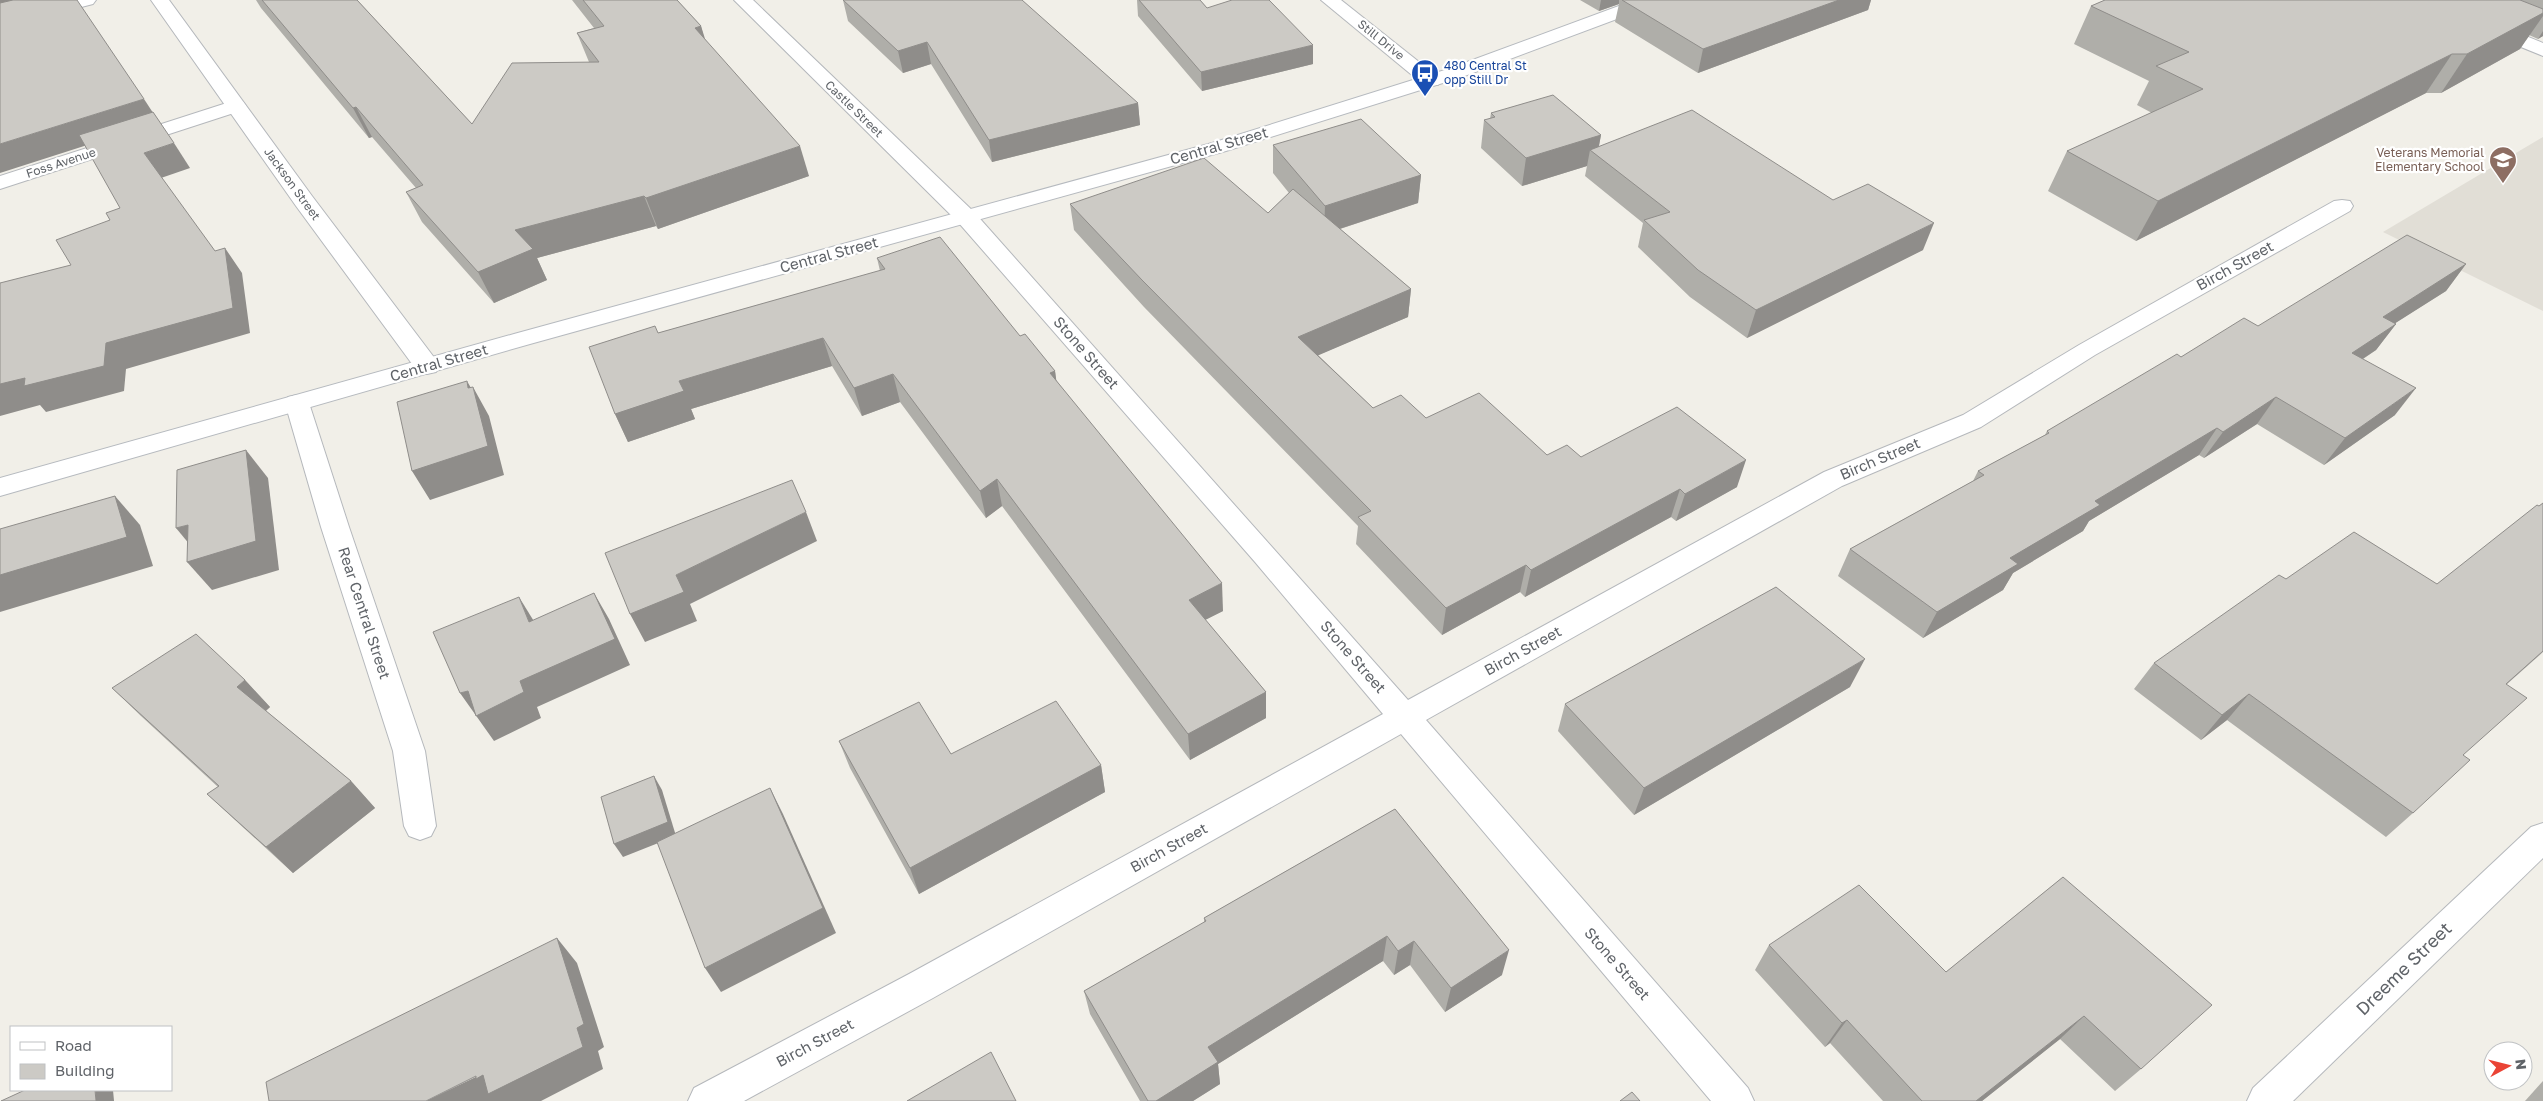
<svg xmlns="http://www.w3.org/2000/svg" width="2543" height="1101" viewBox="0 0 2543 1101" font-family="'Golos Text',sans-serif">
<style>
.education{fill:#e1ded6}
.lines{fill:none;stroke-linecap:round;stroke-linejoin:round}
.minor-casing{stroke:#b5b8bc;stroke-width:2}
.tertiary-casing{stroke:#b5b8bc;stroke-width:2}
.secondary-casing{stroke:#b6babf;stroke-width:2}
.minor{fill:#fff;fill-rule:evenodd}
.tertiary{fill:#fff;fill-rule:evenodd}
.secondary{fill:#fff;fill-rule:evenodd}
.wall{fill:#afaea9}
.shaded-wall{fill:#8f8d8a}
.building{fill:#cccac5;stroke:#8f8d8a}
.labels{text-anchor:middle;stroke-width:4.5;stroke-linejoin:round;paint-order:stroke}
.far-street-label{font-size:12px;fill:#5f6368;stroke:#fff}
.far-transit-label{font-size:12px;fill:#164399;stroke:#fff;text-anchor:start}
.far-education-label{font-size:12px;fill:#785e54;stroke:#fff;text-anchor:end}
.street-label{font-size:15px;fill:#5f6368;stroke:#fff}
.near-street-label{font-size:18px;fill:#5f6368;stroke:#fff}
</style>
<rect width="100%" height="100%" fill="#f1efe8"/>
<path class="education" d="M2543 137V311L2383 232Z"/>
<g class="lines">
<g class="minor-casing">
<g id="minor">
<path d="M66 0H96L93 4 0 28V17Z"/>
<path d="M734 0H753L974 212 1408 700 1824 472 1963 415 2079 345 2334 201 2342 200 2350 201 2353 206 2350 211 2095 355 1981 427 1842 486 1426 720 1748 1088 1754 1101H1711L1401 734 933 998 744 1101H688L694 1088 909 974 1383 714 1255 562 958 222Z"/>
<path d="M1321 0H1341L1438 77 1441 81 1438 85H1424Z"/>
<path d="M2412 0H2437L2543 43V56L2415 4Z"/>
<path d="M236 100 243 102 246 106 243 110 0 189V176Z"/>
<path d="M297 395 306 397 309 403 349 527 425 751 436 826 431 836 420 840 409 836 404 826 393 751 321 527 285 403 288 397Z"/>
<path d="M2543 823V858L2293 1101H2247L2253 1088 2531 827Z"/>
</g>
</g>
<g class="tertiary-casing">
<path id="tertiary" d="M151 0H169L312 196 436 360 439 366 436 372 427 374 418 372 296 206Z"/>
</g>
<g class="secondary-casing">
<path id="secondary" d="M1635 0H1660L1657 4 1462 77 1226 151 530 344 0 496V478L514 334 1212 143 1448 69Z"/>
</g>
<use href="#minor" class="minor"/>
<use href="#tertiary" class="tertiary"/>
<use href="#secondary" class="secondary"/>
</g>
<g class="wall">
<path d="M256 0H357L472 124 589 62 577 33 594 28 572 0H677L701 26 704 38 809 176 658 229 656 226 537 258 547 280 494 303 422 222 406 192 416 188 372 137 369 138 261 8Z"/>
<path d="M843 0 1138 103 1140 125 992 162 931 64 903 73 848 21Z"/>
<path d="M1137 0H1200L1207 8 1313 64 1202 91 1138 16Z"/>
<path d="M1580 0H1871L1868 10 1698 73 1615 22 1619 4 1599 11Z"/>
<path d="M2105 0H2543V36L2538 39 2529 35 2520 49 2441 93H2426L2136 241 2048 191 2067 151 2152 113 2137 105 2149 81 2074 44 2091 6Z"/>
<path d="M1491 113 1601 135 1599 146 1833 200 1923 250 1747 338 1690 297 1638 247 1643 223 1585 176 1587 166 1522 186 1481 148 1484 120 1490 119Z"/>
<path d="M1273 145 1421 175 1418 203 1340 229 1411 289 1408 317 1318 355 1373 408 1426 418 1547 455 1581 457 1737 487 1676 521 1671 517 1525 597 1520 592 1442 635 1356 544 1358 526 1144 307 1074 230 1070 204 1268 213 1289 193 1273 173Z"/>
<path d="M877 258 1020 336 1055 371 1056 380 1223 611 1205 620 1266 692V718L1190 760 1002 506 986 518 900 402 862 416 832 366 691 409 695 419 628 442 615 414 658 333 880 271Z"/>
<path d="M2466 264 2446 291 2395 323 2396 324 2376 350 2363 359 2395 415 2324 465 2257 424 2204 458 2199 455 2089 521 2083 531 2013 573 2003 590 1923 638 1838 576 1850 549 1973 481 1978 471 2045 435 2047 431 2181 357 2258 326Z"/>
<path d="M2543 503V652L2506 685 2463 755 2413 813 2386 837 2227 720 2201 740 2134 689 2154 663 2286 579 2437 584Z"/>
<path d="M245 680 270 707 266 711 351 781 375 808 293 873 235 820 207 794 218 787 141 716 112 688Z"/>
<path d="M1850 687 1634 815 1558 731 1565 704Z"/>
<path d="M839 741 951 754 1101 765 1105 792 919 894 850 768Z"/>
<path d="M1395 809 1502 975 1445 1012 1410 965 1394 975 1383 961 1218 1064 1220 1084 1193 1101H1140L1090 1014 1084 991 1204 923V918Z"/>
<path d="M2063 877 2141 1069 2115 1091 2060 1039 1982 1101H1883L1830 1043 1825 1047 1755 970 1769 945 1946 972Z"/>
<path d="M2543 1081V1101H2525Z"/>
</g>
<g class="shaded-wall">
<path d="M0 0H58L0 15Z"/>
<path d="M1601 0H1619V4L1599 11Z"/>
<path d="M1839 0H1871L1868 10 1698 73 1703 49Z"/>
<path d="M2543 13V16L2520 49 2441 93 2467 54Z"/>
<path d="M701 26 710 55 695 28Z"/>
<path d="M2543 31V36L2538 39Z"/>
<path d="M927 42 931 64 903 73 898 51Z"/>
<path d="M1313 45V64L1202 91 1201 72Z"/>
<path d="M2452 54 2426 93 2136 241 2158 201Z"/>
<path d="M144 99 159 122 0 173V144Z"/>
<path d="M1138 103 1140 125 992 162 989 140Z"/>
<path d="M356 107 372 137 369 138 353 108Z"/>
<path d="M1601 135 1597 155 1590 150 1587 166 1522 186 1526 158Z"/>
<path d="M174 143 190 168 161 178 144 153Z"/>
<path d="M800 146 809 176 658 229 646 198Z"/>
<path d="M1421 175 1418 203 1324 234 1325 206Z"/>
<path d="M644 196 656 226 537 258 547 280 494 303 478 272 515 230Z"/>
<path d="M1934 223 1923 250 1747 338 1756 310Z"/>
<path d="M225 248 242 273 250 333 126 369 124 391 46 412 40 405 0 416V384L106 343Z"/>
<path d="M2466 264 2446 291 2364 343 2383 317Z"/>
<path d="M1411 289 1408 317 1298 364V337Z"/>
<path d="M2396 324 2376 350 2332 379 2352 353Z"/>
<path d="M823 338 832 366 691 409 695 419 628 442 615 414 679 381Z"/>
<path d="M1055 371 1059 399 1050 373Z"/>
<path d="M893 374 900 402 862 416 854 388Z"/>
<path d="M467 381 475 395 473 387 489 416 504 475 430 500 412 471 468 388Z"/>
<path d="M2416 388 2395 415 2324 465 2345 438Z"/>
<path d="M2276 397 2257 424 2204 458 2223 432Z"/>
<path d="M2217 428 2199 455 2089 521 2083 531 2013 573 2003 590 1923 638 1937 612 2010 558 2095 501Z"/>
<path d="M246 450 268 478 279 570 212 590 187 562Z"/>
<path d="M1746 460 1737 487 1676 521 1685 494Z"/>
<path d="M997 479 1002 506 986 518 980 491Z"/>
<path d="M1680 489 1671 517 1525 597 1531 570Z"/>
<path d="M115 496 140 525 153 566 0 612V575Z"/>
<path d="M806 512 817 541 690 604 697 621 645 642 630 614 676 575Z"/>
<path d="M188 525 200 557 176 528Z"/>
<path d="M1526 565 1520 592 1442 635 1446 608Z"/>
<path d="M1222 583 1223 611 1191 627 1189 600Z"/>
<path d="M594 593 609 619 630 665 537 707 541 718 494 741 460 693 468 691 520 681Z"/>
<path d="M519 597 535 623 529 622Z"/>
<path d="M1865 659 1850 687 1634 815 1644 788Z"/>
<path d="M245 680 270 707 262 714 237 687Z"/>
<path d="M1266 692V718L1190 760 1188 734Z"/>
<path d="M2249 694 2227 720 2201 740 2222 715Z"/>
<path d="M1101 765 1105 792 919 894 910 868Z"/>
<path d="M654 776 662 790 676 836 623 857 614 844Z"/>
<path d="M351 781 375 808 293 873 266 847Z"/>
<path d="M770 788 783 814 836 933 721 992 705 968Z"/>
<path d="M1387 936 1383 961 1218 1064 1220 1084 1193 1101H1156L1208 1047Z"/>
<path d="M557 938 577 963 604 1047 598 1051 603 1069 541 1101H426L577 1028Z"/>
<path d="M1414 941 1410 965 1394 975 1398 951Z"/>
<path d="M1509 950 1502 975 1445 1012 1451 988Z"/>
<path d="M2084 1016 2060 1039 1982 1101H1976Z"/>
<path d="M1847 1020 1830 1043 1825 1047 1842 1023Z"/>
<path d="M95 1090H113L114 1101H96Z"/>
</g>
<g class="building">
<path d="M13 0H77L144 99 0 144V3Z"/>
<path d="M262 0H357L472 124 512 63 599 62 577 33 604 26 583 0H677L701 26 695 28 800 146 646 198 644 196 515 230 533 249 478 272 406 192 423 185 356 107 353 108Z"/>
<path d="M843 0H1022L1138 103 989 140 927 42 898 51Z"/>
<path d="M1139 0H1200L1207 8 1232 0H1269L1313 45 1201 72Z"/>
<path d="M1622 0H1839L1703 49Z"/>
<path d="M2105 0H2520L2543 9V13L2467 54H2452L2158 201 2067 151 2203 89 2156 66 2189 52 2091 6Z"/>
<path d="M1553 95 1601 135 1526 158 1484 120 1495 117 1491 113Z"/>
<path d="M1692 110 1833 200 1868 184 1934 223 1756 310 1698 270 1644 220 1670 212 1590 150Z"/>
<path d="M153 112 174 143 144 153 215 251 225 248 233 308 106 343 104 366 24 386 25 378 0 384V283L71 265 56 240 110 220 106 213 120 208 79 135Z"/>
<path d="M1361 119 1421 175 1325 206 1273 145Z"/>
<path d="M1204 158 1268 213 1293 189 1411 289 1298 337 1373 408 1401 395 1426 418 1479 393 1547 455 1567 445 1581 457 1677 407 1746 460 1685 494 1680 489 1531 570 1526 565 1446 608 1358 517 1371 511 1142 280 1070 204Z"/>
<path d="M2407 235 2466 264 2383 317 2396 324 2352 353 2416 388 2345 438 2276 397 2223 432 2217 428 2095 501 2100 505 2010 558 2018 564 1937 612 1850 549 1984 475 1978 471 2049 433 2047 431 2177 354 2181 357 2244 318 2258 326Z"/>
<path d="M940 237 1020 336 1025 334 1055 371 1050 373 1222 583 1189 600 1266 692 1188 734 997 479 980 491 893 374 854 388 823 338 679 381 684 391 615 414 589 347 655 326 658 333 885 269 877 258Z"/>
<path d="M467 381 468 388 473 387 488 446 412 471 397 402Z"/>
<path d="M246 450 256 541 187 562 188 525 176 528 177 470Z"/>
<path d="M792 480 806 512 676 575 684 592 630 614 605 553Z"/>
<path d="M115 496 127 537 0 575V529Z"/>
<path d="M2543 503V651L2506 684 2527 698 2463 755 2470 760 2413 813 2249 694 2222 715 2154 663 2279 575 2286 579 2354 532 2437 584 2537 505 2539 506Z"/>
<path d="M1776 587 1865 659 1644 788 1565 704Z"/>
<path d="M594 593 615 639 520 681 524 692 476 716 468 691 460 693 433 632 519 597 529 622Z"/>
<path d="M196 634 245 680 237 687 351 781 266 847 207 794 219 786 112 688Z"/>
<path d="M1056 701 1101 765 910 868 839 741 919 702 951 754Z"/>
<path d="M654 776 668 822 614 844 601 797Z"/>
<path d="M770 788 823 908 705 968 657 842Z"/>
<path d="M1395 809 1509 950 1451 988 1414 941 1398 951 1387 936 1208 1047 1218 1062 1156 1101H1148L1084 991 1206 921 1204 918Z"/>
<path d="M2063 877 2212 1005 2141 1069 2084 1016 1976 1101H1922L1847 1020 1842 1023 1769 945 1859 885 1946 972Z"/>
<path d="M557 938 584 1024 577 1028 583 1047 488 1094 483 1075 476 1079V1076L426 1101H269L266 1082Z"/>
<path d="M991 1052 1016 1101H907Z"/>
<path d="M25 1090H95L96 1101H1Z"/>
<path d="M1632 1092 1640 1101H1620Z"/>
</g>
<defs>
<g id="bus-pin" transform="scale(1.4375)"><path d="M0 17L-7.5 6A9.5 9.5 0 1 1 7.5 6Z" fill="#1a4fb4" stroke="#fff"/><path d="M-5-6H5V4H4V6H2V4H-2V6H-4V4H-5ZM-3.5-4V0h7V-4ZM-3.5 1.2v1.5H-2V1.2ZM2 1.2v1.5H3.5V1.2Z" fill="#fff"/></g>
<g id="school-pin" transform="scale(1.4375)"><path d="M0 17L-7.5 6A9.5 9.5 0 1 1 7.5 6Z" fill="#8d6e63" stroke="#fff"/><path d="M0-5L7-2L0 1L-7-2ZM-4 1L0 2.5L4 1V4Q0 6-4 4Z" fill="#fff"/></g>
</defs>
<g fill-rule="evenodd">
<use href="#bus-pin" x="1425" y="73"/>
<use href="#school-pin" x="2503" y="160"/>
</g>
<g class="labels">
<g class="far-street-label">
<text transform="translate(1381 40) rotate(39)" y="4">Still Drive</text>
<text transform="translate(854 109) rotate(44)" y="4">Castle Street</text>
<text transform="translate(61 163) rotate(-18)" y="4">Foss Avenue</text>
<text transform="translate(292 184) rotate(54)" y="4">Jackson Street</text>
</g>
<g class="far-transit-label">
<text x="1444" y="70">480 Central St<tspan x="1444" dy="14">opp Still Dr</tspan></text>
</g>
<g class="far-education-label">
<text x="2484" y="157">Veterans Memorial<tspan x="2484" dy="14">Elementary School</tspan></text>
</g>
<g class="street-label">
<text transform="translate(1219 146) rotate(-16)" y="5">Central Street</text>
<text transform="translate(829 255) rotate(-15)" y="5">Central Street</text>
<text transform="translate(2235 266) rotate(-29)" y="5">Birch Street</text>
<text transform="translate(1086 353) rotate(49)" y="5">Stone Street</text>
<text transform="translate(439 363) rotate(-16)" y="5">Central Street</text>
<text transform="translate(1880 459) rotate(-23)" y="5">Birch Street</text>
<text transform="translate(364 613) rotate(72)" y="5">Rear Central Street</text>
<text transform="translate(1523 651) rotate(-29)" y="5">Birch Street</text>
<text transform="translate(1353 657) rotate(49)" y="5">Stone Street</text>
<text transform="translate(1169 848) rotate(-29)" y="5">Birch Street</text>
<text transform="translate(1617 964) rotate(49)" y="5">Stone Street</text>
<text transform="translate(815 1043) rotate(-28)" y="5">Birch Street</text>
</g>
<g class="near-street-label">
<text transform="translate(2404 969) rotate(-44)" y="6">Dreeme Street</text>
</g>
</g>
<rect x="10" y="1026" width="162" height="65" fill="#ffffff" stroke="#bfc1c3"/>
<rect x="20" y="1042" width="25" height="8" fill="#ffffff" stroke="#bfc1c3"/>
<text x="55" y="1051" font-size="15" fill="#5f6368">Road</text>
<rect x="20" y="1064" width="25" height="15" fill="#cccac5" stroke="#bfc1c3"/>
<text x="55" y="1076" font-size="15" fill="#5f6368">Building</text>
<g transform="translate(2508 1066) rotate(83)"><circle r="24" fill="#ffffff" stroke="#bfc1c3"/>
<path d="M0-4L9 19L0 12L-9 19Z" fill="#ea4335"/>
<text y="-8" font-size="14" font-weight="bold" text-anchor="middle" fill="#5f6368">N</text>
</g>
</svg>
